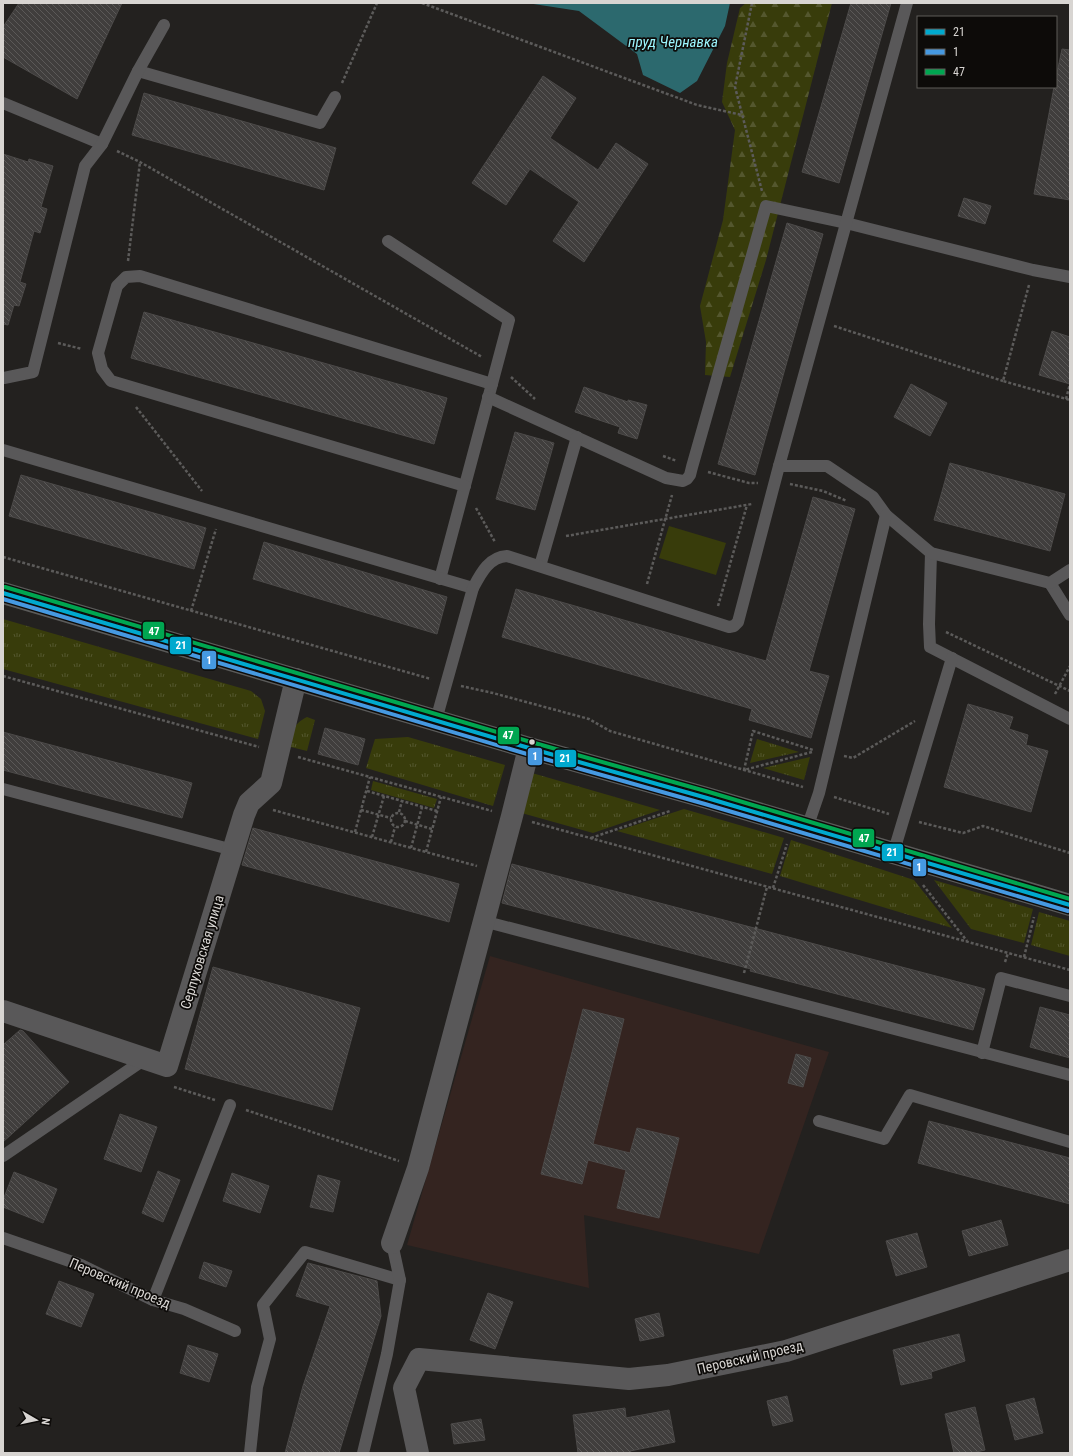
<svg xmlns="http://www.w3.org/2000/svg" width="1073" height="1456" viewBox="0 0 1073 1456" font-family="'Roboto Condensed',sans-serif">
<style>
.education{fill:#342420}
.grass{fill:url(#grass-tufts)}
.forest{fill:url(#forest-firs)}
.green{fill:#383c0b}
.water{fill:#2c696e}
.building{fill:url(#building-back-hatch);stroke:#4c4a49}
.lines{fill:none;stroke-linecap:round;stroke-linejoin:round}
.path{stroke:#5c5b5a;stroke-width:2.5;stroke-dasharray:3 2;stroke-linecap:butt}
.lane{stroke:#595859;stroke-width:12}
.street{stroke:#595859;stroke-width:22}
.secondary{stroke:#5b5b5a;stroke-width:22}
.bus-1-casing{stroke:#0d0b09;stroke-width:7}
.bus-2-casing{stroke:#0d0b09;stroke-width:7}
.bus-3-casing{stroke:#0d0b09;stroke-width:7}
.bus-1{stroke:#00a9ce;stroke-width:4}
.bus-2{stroke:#4699e1;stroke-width:4}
.bus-3{stroke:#00a651;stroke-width:4}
.bus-dot{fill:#d8d5d2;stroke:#0d0b09;stroke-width:1.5}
.labels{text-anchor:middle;stroke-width:3.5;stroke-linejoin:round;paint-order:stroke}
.street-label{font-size:14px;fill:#d8d5d2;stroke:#0d0b09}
.water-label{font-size:15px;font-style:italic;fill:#9cf5fd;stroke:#0d0b09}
.line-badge{stroke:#0d0b09;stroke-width:1.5}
.badge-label{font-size:11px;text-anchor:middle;font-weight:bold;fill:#fff}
</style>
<defs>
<pattern id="grass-tufts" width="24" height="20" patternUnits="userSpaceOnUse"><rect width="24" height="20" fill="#383c0b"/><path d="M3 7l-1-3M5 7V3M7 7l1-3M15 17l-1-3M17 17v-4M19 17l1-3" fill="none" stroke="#54572e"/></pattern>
<pattern id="forest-firs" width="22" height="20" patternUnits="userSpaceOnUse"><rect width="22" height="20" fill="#383c0b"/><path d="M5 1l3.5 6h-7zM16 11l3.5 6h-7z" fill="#54572e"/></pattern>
<pattern id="building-back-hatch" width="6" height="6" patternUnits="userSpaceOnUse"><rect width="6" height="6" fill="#403e3d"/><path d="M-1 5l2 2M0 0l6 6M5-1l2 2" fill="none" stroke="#5b5958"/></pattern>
</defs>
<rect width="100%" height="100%" fill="#23211f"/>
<path class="education" d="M490 956 829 1052 759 1254 584 1215 589 1288 407 1245Z"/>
<g class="grass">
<path d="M3 619 251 691 261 699 265 711 258 739 3 669Z"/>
<path d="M307 717 315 720 307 751 287 746C292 732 293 724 307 717Z"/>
<path d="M408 737 505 765 493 806 366 768 375 739Z"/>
<path d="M757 739 799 752 750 763Z"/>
<path d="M810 757 804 780 763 768Z"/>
<path d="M532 773 660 810 593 833 518 812Z"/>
<path d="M373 781 437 799 434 808 371 790Z"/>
<path d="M684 809 784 838 772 874 617 831Z"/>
<path d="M791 840 914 880 952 928 780 876Z"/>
<path d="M934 880 1033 909 1024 943 971 929Z"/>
<path d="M1039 912 1070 921V956L1031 945Z"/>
</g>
<path class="forest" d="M746 3H832L766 260 730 377 705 375 706 342 700 306 723 220 735 130 722 102 727 63 740 8Z"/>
<path class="green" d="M669 526 726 543 716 575 659 558Z"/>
<path class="water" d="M527 3H730L725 26 697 81 680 93 643 75 637 54 579 11Z"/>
<g class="building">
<path d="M19 3H122L77 99 3 57V27Z"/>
<path d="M851 3H891L839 183 802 172Z"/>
<path d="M1062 49 1070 50V200L1034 194 1054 87H1056V78Z"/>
<path d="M543 76 576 98 550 138 598 170 616 143 648 164 584 262 553 241 579 202 530 169 506 205 472 183Z"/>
<path d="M144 93 336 148 324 190 132 135Z"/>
<path d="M3 154 28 162 29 159 53 166 41 207 47 209 40 233 34 231 20 282 26 284 19 306 14 305 8 325 3 324Z"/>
<path d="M964 198 991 206 985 224 958 216Z"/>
<path d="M787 223 823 234 755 475 718 464Z"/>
<path d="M144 312 447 398 434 444 131 358Z"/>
<path d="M1052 331 1070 337V384L1039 375Z"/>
<path d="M911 384 947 403 930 436 894 417Z"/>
<path d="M584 387 628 402V400L647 405 637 439 618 433 620 427 575 412Z"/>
<path d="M515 432 554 443 535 510 496 499Z"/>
<path d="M950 463 1065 494 1050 551 934 520Z"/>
<path d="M21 475 206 528 194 569 9 516Z"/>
<path d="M813 497 855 509 809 671 829 676 811 738 749 720 752 709 502 637 516 589 766 661Z"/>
<path d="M264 542 447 597 437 634 253 579Z"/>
<path d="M968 704 1013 717 1009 729 1028 735 1026 745 1048 751 1031 812 944 787Z"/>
<path d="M325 728 365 739 358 765 318 754Z"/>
<path d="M3 732 192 783 182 818 3 770Z"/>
<path d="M253 828 459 884 449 922 242 865Z"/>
<path d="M512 864 985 989 973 1030 750 971 751 969 502 903Z"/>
<path d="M213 967 360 1008 332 1110 185 1069Z"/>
<path d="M1040 1007 1070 1015V1058L1030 1047Z"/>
<path d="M583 1009 624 1019 593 1144 630 1153 637 1128 679 1138 659 1218 617 1208 626 1170 588 1160 582 1184 541 1174Z"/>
<path d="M20 1030 23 1031 69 1082 3 1142V1045Z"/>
<path d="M796 1054 811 1058 803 1087 788 1083Z"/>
<path d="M120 1114 157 1127 141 1172 104 1159Z"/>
<path d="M929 1121 1070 1158V1204L918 1163Z"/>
<path d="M158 1171 180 1180 163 1222 142 1213Z"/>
<path d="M14 1172 57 1189 43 1223 3 1207V1200Z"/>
<path d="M232 1173 269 1186 260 1213 223 1201Z"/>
<path d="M318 1175 340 1181 333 1212 310 1207Z"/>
<path d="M1001 1220 1008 1245 969 1256 962 1231Z"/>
<path d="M917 1233 927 1267 896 1276 886 1241Z"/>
<path d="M204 1262 232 1271 226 1287 199 1278Z"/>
<path d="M308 1263 377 1281 381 1316 339 1453H285L303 1386 330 1306 296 1296Z"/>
<path d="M59 1281 94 1294 81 1327 46 1314Z"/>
<path d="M488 1293 513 1302 495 1349 470 1340Z"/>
<path d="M659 1313 664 1336 640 1341 635 1319Z"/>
<path d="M959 1334 965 1361 931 1372 932 1378 901 1385 893 1350Z"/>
<path d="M188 1345 218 1354 209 1382 180 1373Z"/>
<path d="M787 1396 793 1421 773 1426 767 1401Z"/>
<path d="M1034 1398 1043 1433 1015 1440 1006 1405Z"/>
<path d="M975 1407 985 1450 972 1453H954L945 1414Z"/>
<path d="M625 1408 626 1418 669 1410 675 1442 630 1451 631 1453H578L573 1415Z"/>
<path d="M481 1419 485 1440 454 1444 451 1424Z"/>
</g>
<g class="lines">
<g class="path">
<path d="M422 3 697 105 742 115"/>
<path d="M752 3 735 87 762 191"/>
<path d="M342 83 377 3"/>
<path d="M117 151 140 162 482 357"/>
<path d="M128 261 140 162"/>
<path d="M1029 285 1003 381 1070 400"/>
<path d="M834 326 1003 381"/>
<path d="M58 343 82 349"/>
<path d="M511 377 535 399"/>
<path d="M1066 399 1070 384"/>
<path d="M136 407 202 491"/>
<path d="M663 456 677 461"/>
<path d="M708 472 749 483H758"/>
<path d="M790 484 823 491 847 501"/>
<path d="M476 508 495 542"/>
<path d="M566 536 752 504"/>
<path d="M3 557 431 679"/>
<path d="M647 584 672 495"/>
<path d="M718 606 747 505"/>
<path d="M191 611 216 529"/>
<path d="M946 632 1070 691"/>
<path d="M3 676 259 747"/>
<path d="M461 686 493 693 589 719 610 731 803 787"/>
<path d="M1055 694 1070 666"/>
<path d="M812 752 744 770 753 731 813 750"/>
<path d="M844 756 853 758 915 721"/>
<path d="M298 757 492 811"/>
<path d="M367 791 437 811"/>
<path d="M834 797 889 814"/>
<path d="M273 810 477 866"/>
<path d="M361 810 391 818"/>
<path d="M399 812 402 801"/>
<circle cx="398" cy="820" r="7"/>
<path d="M405 821 432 829"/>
<path d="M532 822 1070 970"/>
<path d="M919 822 963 833 983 826 1070 853"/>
<path d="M355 832 370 777"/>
<path d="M372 837 384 796"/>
<path d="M591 838 670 811"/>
<path d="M391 842 395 827"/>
<path d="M411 848 422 807"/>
<path d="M426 852 441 797"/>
<path d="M923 885 967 941"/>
<path d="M773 888 787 844"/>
<path d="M1024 957 1034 917"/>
<path d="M1005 962 1008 953"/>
<path d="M744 973 767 887"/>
<path d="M174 1087 215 1100"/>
<path d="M246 1110 399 1161"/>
</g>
<g class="lane">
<path d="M138 71 320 123 335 97"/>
<path d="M3 103 102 144"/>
<path d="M388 241 509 320 440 579"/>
<path d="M4 378 33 372 85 166 102 144 138 71 164 25"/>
<path d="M488 397 666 478 683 481 687 479 690 475 692 467 766 206 846 223 1033 270 1070 277"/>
<path d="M3 450 473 588"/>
<path d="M779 466 907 3"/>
<path d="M465 486 111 381 102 369 98 353 117 286 126 277 140 276 492 384"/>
<path d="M931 553 929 624 930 647 1070 719"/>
<path d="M540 566 577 437"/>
<path d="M1050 583 1070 615"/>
<path d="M436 720 473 588C481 573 489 557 507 556L729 627 734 626 738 622 779 466H827L873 497 886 515 931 553 1050 583 1070 570"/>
<path d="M3 789 233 850"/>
<path d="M807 828 819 793 886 515"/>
<path d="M893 854 952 658"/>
<path d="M483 921 1070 1075"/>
<path d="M982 1053 1001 978 1070 996"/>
<path d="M819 1121 884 1139 910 1095 1070 1142"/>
<path d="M3 1156 145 1059"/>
<path d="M3 1238 81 1265 153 1300 184 1309 235 1331"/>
<path d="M153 1300 230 1105"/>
<path d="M250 1453 257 1387 270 1339 263 1305 305 1252 400 1280"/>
<path d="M363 1453 387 1354 400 1280 392 1243"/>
</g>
<g class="street">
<path d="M3 1011 167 1066 244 815 249 803 271 783 296 679"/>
<path d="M392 1243 418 1168 512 816 529 748"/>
<path d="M418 1453 404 1388 419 1359 629 1379 668 1375 786 1351 1070 1260"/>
</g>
<path class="secondary" d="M3 593 529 748 707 798 1070 905"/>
<g class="bus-1-casing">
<path id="bus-1" d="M3 593 529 748 707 798 1070 905"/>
</g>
<g class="bus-2-casing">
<path id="bus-2" d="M3 599 527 754 705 804 1068 911"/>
</g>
<g class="bus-3-casing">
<path id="bus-3" d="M5 587 531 742 709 792 1070 899"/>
</g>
<use href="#bus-1" class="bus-1"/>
<use href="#bus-2" class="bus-2"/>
<use href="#bus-3" class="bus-3"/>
</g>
<circle class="bus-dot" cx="532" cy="742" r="3.5"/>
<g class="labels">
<g class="street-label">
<text transform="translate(202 952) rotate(-73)" y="5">Серпуховская улица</text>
<text transform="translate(120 1283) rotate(23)" y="5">Перовский проезд</text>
<text transform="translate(750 1357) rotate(-13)" y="5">Перовский проезд</text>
</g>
<g class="water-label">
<text x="673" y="47">пруд Чернавка</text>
</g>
</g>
<g class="line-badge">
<rect x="142" y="621" width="23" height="19" rx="4" fill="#00a651"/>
<rect x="169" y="636" width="23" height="19" rx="4" fill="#00a9ce"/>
<rect x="201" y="650" width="16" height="20" rx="4" fill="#4699e1"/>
<rect x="497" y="726" width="23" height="19" rx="4" fill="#00a651"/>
<rect x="527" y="747" width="16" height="19" rx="4" fill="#4699e1"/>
<rect x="554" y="749" width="23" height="19" rx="4" fill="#00a9ce"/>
<rect x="852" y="828" width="23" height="20" rx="4" fill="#00a651"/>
<rect x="881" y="843" width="23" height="19" rx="4" fill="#00a9ce"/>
<rect x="912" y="858" width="15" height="19" rx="4" fill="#4699e1"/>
</g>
<g class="badge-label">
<text x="154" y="635">47</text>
<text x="181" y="649">21</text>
<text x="209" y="664">1</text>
<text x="508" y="739">47</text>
<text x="535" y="760">1</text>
<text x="565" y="762">21</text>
<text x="864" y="842">47</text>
<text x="892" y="856">21</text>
<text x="919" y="871">1</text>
</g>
<rect width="1073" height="1456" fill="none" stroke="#d8d5d2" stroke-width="8"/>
<rect x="917" y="16" width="140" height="72" fill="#0d0b09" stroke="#5e5c59"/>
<rect x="925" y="29" width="20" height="6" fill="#00a9ce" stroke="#5e5c59"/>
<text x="953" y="36" font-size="12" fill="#d8d5d2">21</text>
<rect x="925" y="49" width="20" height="6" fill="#4699e1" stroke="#5e5c59"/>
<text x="953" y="56" font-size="12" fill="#d8d5d2">1</text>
<rect x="925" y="69" width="20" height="6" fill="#00a651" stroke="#5e5c59"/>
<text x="953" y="76" font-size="12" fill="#d8d5d2">47</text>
<g transform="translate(36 1420) rotate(99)" stroke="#0d0b09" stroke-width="3" paint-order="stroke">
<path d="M0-3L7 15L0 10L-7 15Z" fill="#d8d5d2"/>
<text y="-6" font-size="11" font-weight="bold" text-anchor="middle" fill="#d8d5d2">N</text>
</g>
</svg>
